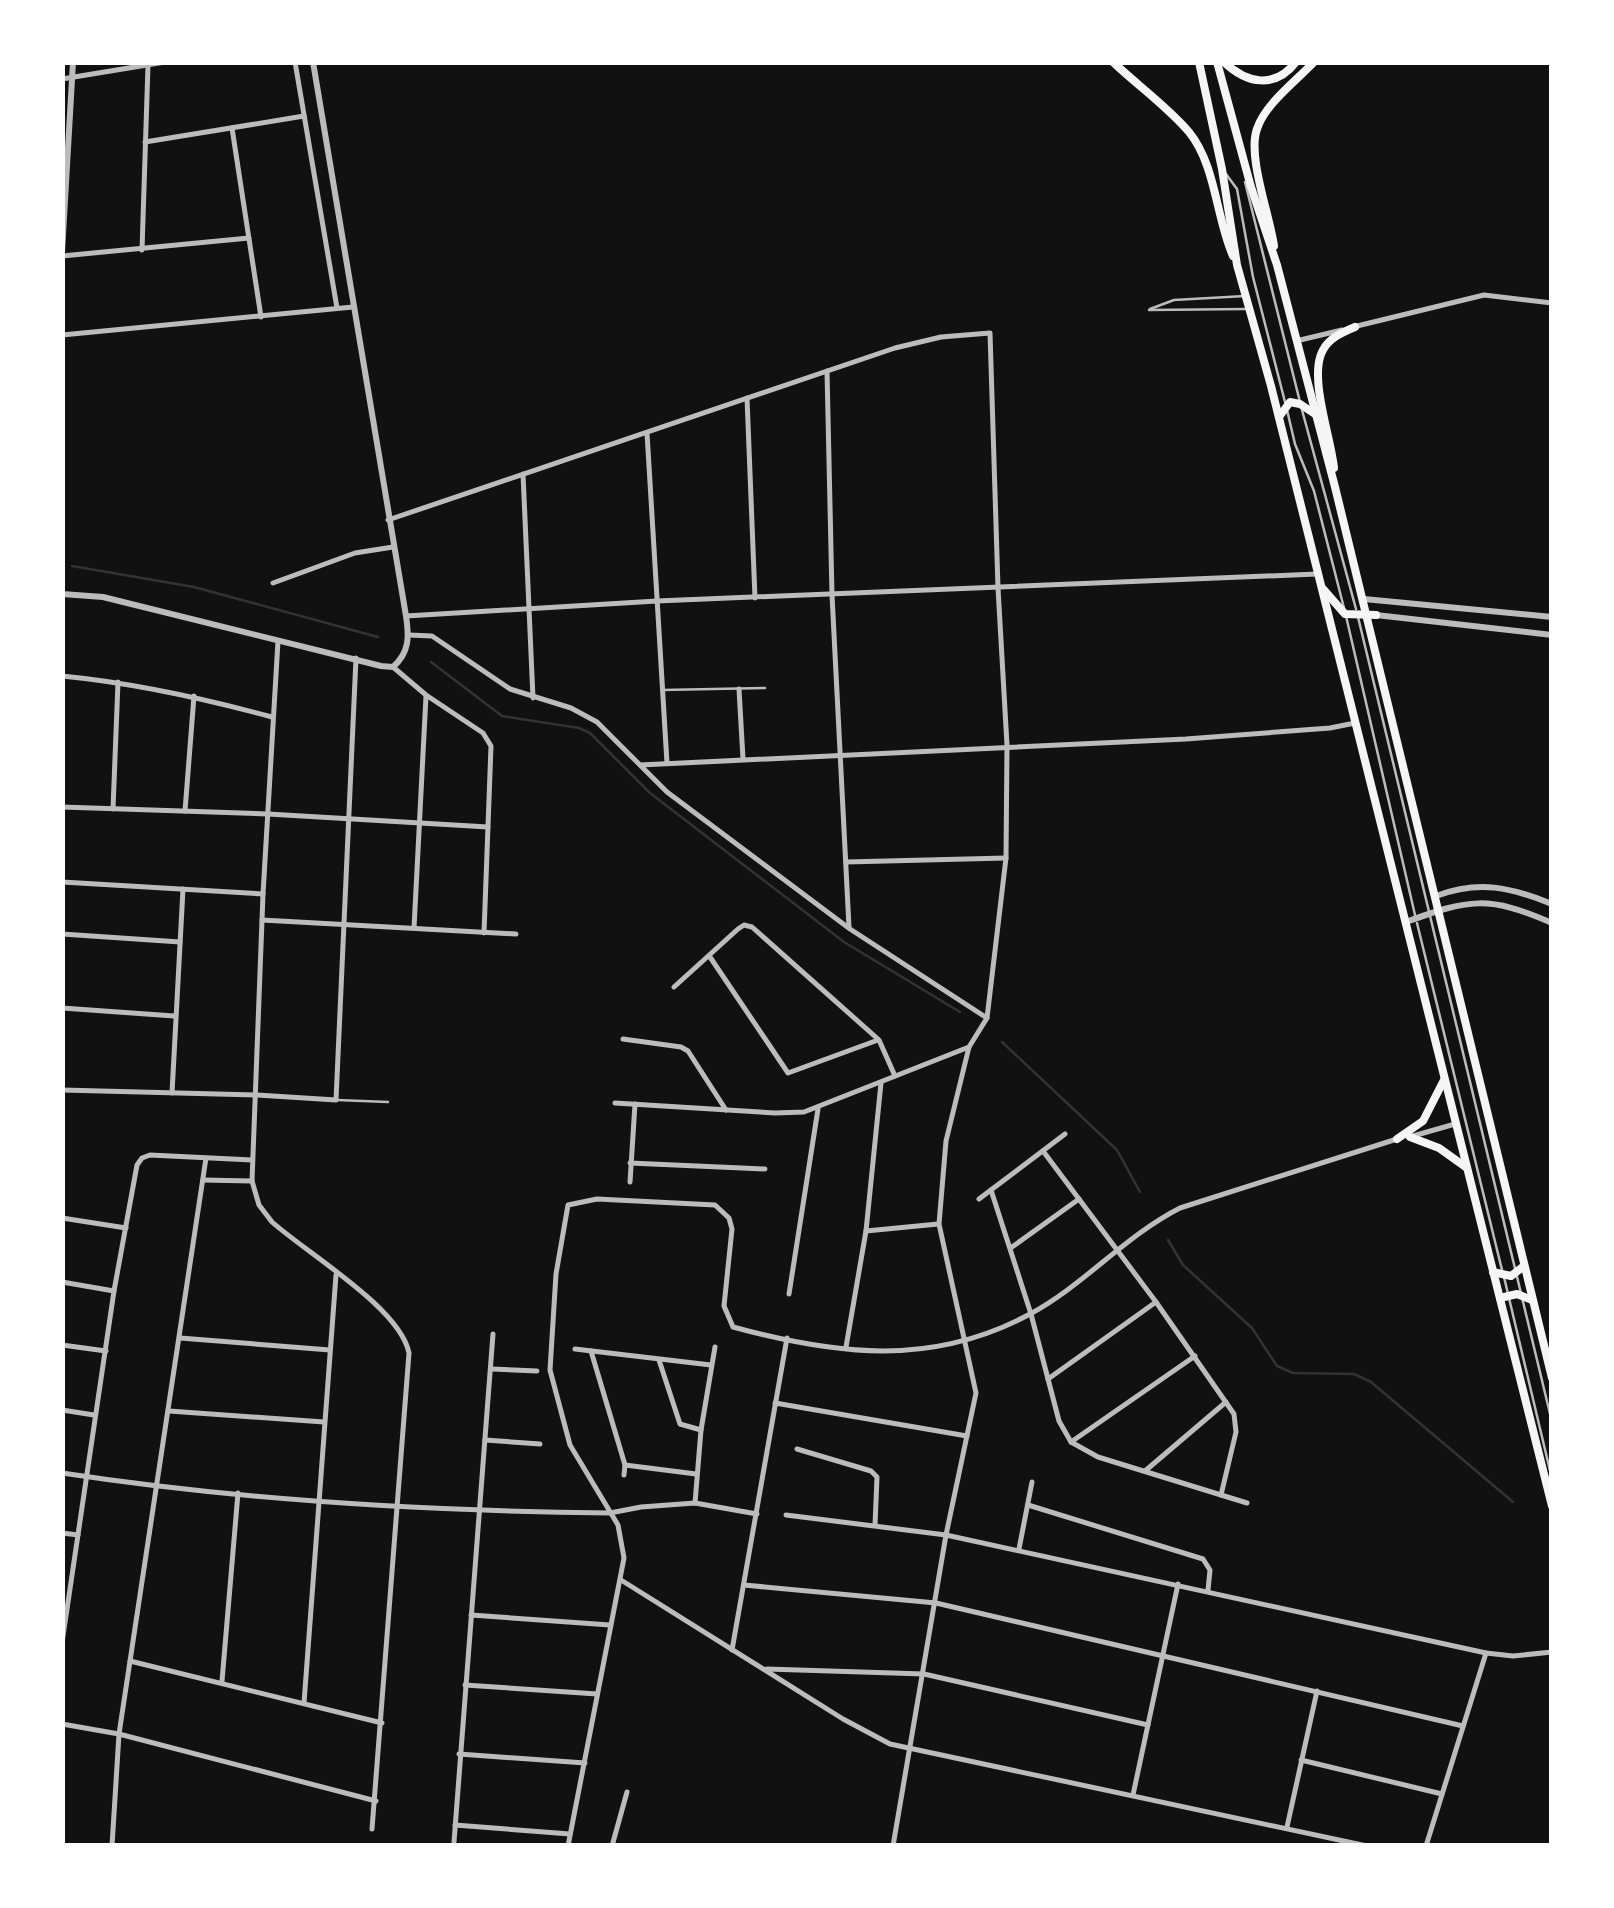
<svg xmlns="http://www.w3.org/2000/svg" width="1614" height="1908" viewBox="0 0 1614 1908" font-family="Commissioner,sans-serif">
<style>
.lines{fill:none;stroke-linecap:round;stroke-linejoin:round}
.stream{stroke:#333;stroke-width:2.5}
.service{stroke:#bcbcbc;stroke-width:2.5}
.minor{stroke:#bcbcbc;stroke-width:5}
.tertiary{stroke:#bcbcbc;stroke-width:6}
.primary{stroke:#f5f5f5;stroke-width:8}
</style>
<rect width="100%" height="100%" fill="#111"/>
<g class="lines">
<g class="stream">
<path d="M72 566 194 587 378 637"/>
<path d="M431 662 502 716 579 728 590 733 650 793 844 942 960 1012"/>
<path d="M1002 1042 1117 1150 1140 1192"/>
<path d="M1168 1240 1183 1265 1252 1328 1277 1366 1293 1373 1354 1374 1371 1382 1513 1502"/>
</g>
<g class="service">
<path d="M1226 174 1237 189 1253 277 1285 402"/>
<path d="M1245 182 1300 402"/>
<path d="M1150 309 1174 300 1245 296"/>
<path d="M1149 310 1247 309"/>
<path d="M1287 410 1295 444 1314 491 1344 608"/>
<path d="M1302 410 1356 609"/>
<path d="M1346 616 1415 915"/>
<path d="M1358 617 1552 1422"/>
<path d="M662 690 765 688"/>
<path d="M1417 923 1502 1270"/>
<path d="M337 1100 388 1102"/>
<path d="M1504 1277 1552 1479"/>
</g>
<g class="minor">
<path d="M295 62 337 308"/>
<path d="M62 79 165 62"/>
<path d="M232 128 261 317"/>
<path d="M145 142 304 116"/>
<path d="M142 250 148 65"/>
<path d="M62 256 249 238"/>
<path d="M1353 327 1484 295 1552 303"/>
<path d="M62 335 353 307"/>
<path d="M1296 341 1342 330"/>
<path d="M827 371 832 595 849 927"/>
<path d="M747 398 755 598"/>
<path d="M647 433 667 763"/>
<path d="M523 474 533 698"/>
<path d="M388 520 895 348 941 337 990 333 998 588 1007 745 1006 858 987 1018 969 1047 946 1141 939 1224 976 1393 946 1535 893 1846"/>
<path d="M273 583 355 553 393 547"/>
<path d="M406 616 657 601 1317 574"/>
<path d="M409 635 432 636 510 689 571 708 597 722 667 792 850 929 987 1018"/>
<path d="M278 641 263 894 252 1181 259 1205 272 1222C308 1254 400 1308 409 1353L372 1829"/>
<path d="M393 667 426 695 483 733 491 746 484 933"/>
<path d="M62 676C134 683 202 698 272 717"/>
<path d="M739 689 743 759"/>
<path d="M640 765 1186 739 1330 728 1355 723"/>
<path d="M62 807 268 814 488 827"/>
<path d="M113 809 118 682"/>
<path d="M185 811 194 696"/>
<path d="M846 862 1006 858"/>
<path d="M62 882 263 894"/>
<path d="M262 920 516 934"/>
<path d="M414 928 426 696"/>
<path d="M62 934 180 942"/>
<path d="M710 957 788 1073 878 1040"/>
<path d="M674 987 738 929 744 925 752 927 879 1040 895 1076"/>
<path d="M62 1008 174 1016"/>
<path d="M623 1039 681 1047 688 1051 726 1110"/>
<path d="M62 1090 257 1095 336 1100 356 658"/>
<path d="M172 1093 183 889"/>
<path d="M615 1103 775 1113 804 1112 969 1047"/>
<path d="M1413 1136 1455 1124"/>
<path d="M1043 1151 1156 1302 1234 1414 1236 1432 1221 1495"/>
<path d="M630 1163 765 1169"/>
<path d="M203 1180 252 1181"/>
<path d="M630 1182 635 1104"/>
<path d="M991 1190 1031 1314 1059 1421 1071 1442 1098 1457 1247 1503"/>
<path d="M979 1199 1065 1134"/>
<path d="M62 1218 126 1228"/>
<path d="M866 1231 938 1224"/>
<path d="M1012 1247 1079 1199"/>
<path d="M62 1282 114 1291"/>
<path d="M789 1294 818 1109"/>
<path d="M180 1338 330 1350"/>
<path d="M62 1345 106 1351"/>
<path d="M846 1347 866 1231 881 1083"/>
<path d="M575 1349 711 1365"/>
<path d="M591 1351 625 1465 696 1474"/>
<path d="M659 1360 680 1424 701 1430"/>
<path d="M492 1369 537 1371"/>
<path d="M1048 1379 1156 1302"/>
<path d="M775 1403 967 1436"/>
<path d="M62 1410 94 1415"/>
<path d="M169 1411 324 1422"/>
<path d="M485 1440 540 1444"/>
<path d="M1071 1442 1195 1356"/>
<path d="M797 1449 871 1471 877 1477 875 1525"/>
<path d="M1145 1471 1226 1402"/>
<path d="M62 1473C239 1500 432 1511 610 1513L641 1507 695 1503 757 1514"/>
<path d="M624 1475 625 1465"/>
<path d="M695 1503 701 1430 715 1347"/>
<path d="M1028 1505 1203 1559 1210 1570 1208 1590"/>
<path d="M786 1515 946 1535 1486 1653 1513 1656 1552 1652"/>
<path d="M62 1533 78 1535"/>
<path d="M1019 1549 1032 1482"/>
<path d="M621 1580 843 1719 890 1744 1367 1846"/>
<path d="M744 1585 936 1603 1463 1726"/>
<path d="M471 1615 610 1625"/>
<path d="M62 1643 114 1291 137 1165 142 1158 150 1155 252 1160"/>
<path d="M732 1650 787 1338"/>
<path d="M130 1661 382 1723"/>
<path d="M767 1669 924 1674 1148 1725"/>
<path d="M222 1681 238 1493"/>
<path d="M465 1685 597 1694"/>
<path d="M304 1703 336 1275"/>
<path d="M62 1724 119 1734 376 1801"/>
<path d="M459 1754 585 1763"/>
<path d="M1301 1760 1442 1794"/>
<path d="M1133 1795 1178 1584"/>
<path d="M455 1825 570 1834"/>
<path d="M1287 1827 1317 1691"/>
<path d="M454 1842 493 1334"/>
<path d="M112 1846 119 1734 206 1158"/>
<path d="M568 1846 624 1558 618 1525 570 1445 550 1370 556 1274 568 1205 597 1199 715 1205 729 1218 732 1229 724 1306 733 1327C836 1355 932 1367 1030 1314 1084 1285 1125 1236 1180 1208L1397 1139"/>
<path d="M612 1846 627 1792"/>
<path d="M1426 1846 1486 1653"/>
</g>
<g class="tertiary">
<path d="M62 252 73 62"/>
<path d="M62 594 103 597 381 666 393 667C410 652 409 636 406 616L313 62"/>
<path d="M1364 599 1552 617"/>
<path d="M1376 615 1552 635"/>
<path d="M1436 896C1479 880 1510 887 1552 904"/>
<path d="M1406 922C1469 899 1488 895 1552 923"/>
</g>
<g class="primary">
<path d="M1113 62C1137 85 1167 106 1189 132 1216 165 1216 218 1233 256"/>
<path d="M1199 62 1222 169 1237 265 1271 386 1552 1506"/>
<path d="M1217 62 1251 187 1277 265 1335 487 1552 1378"/>
<path d="M1224 62C1247 84 1275 89 1296 62"/>
<path d="M1274 246C1270 216 1247 156 1257 129 1265 104 1296 81 1314 62"/>
<path d="M1279 417 1290 402 1300 404 1315 414"/>
<path d="M1334 468C1331 437 1308 376 1323 350 1329 338 1343 332 1355 327"/>
<path d="M1323 589 1345 614 1376 615"/>
<path d="M1410 1137 1439 1148 1467 1168"/>
<path d="M1397 1139 1423 1121 1444 1080"/>
<path d="M1493 1272 1511 1276 1524 1266"/>
<path d="M1500 1298 1517 1294 1532 1300"/>
</g>
</g>
<rect width="1614" height="1908" fill="none" stroke="#ffffff" stroke-width="130"/>
</svg>
